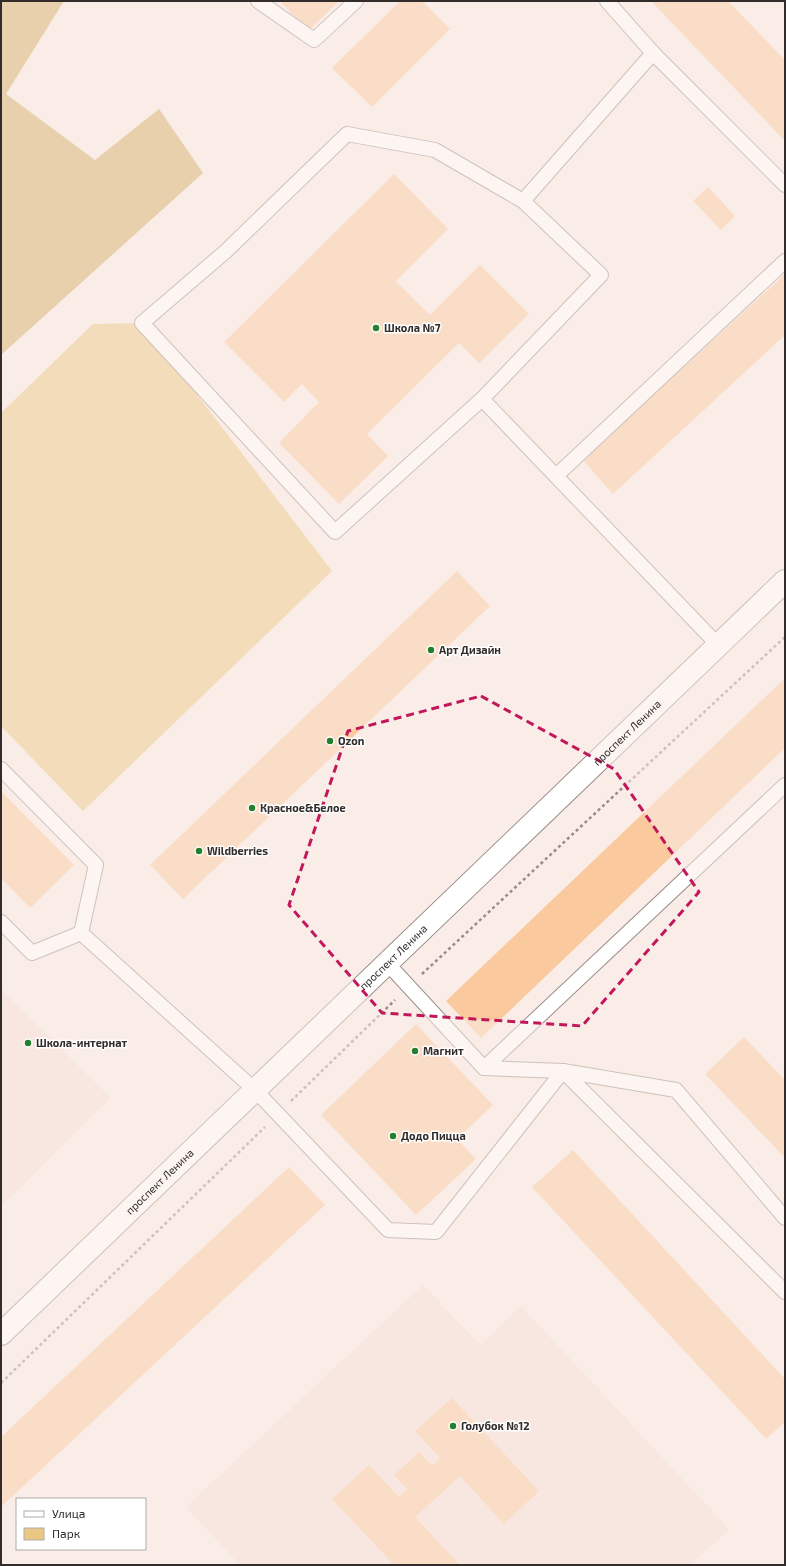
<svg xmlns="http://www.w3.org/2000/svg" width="786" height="1566" viewBox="0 0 786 1566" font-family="'Exo 2',sans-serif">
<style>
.built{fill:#f5e0d7}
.green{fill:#eac783}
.forest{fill:#d3ae67}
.building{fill:#fbc99e}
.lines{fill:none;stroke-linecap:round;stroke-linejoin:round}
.lane-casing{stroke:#9a8e89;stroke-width:16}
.secondary-casing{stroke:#9a8e89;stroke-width:24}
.path{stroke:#968c89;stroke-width:2.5;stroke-dasharray:3 3;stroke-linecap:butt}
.lane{stroke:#fff;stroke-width:14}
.secondary{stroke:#fff;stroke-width:22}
.marked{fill:none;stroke:#c2185b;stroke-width:3;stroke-dasharray:8 5;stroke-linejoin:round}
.poi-dot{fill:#247f2f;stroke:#fff;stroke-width:1.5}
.labels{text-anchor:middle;stroke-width:3;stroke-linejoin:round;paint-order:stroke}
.poi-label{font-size:11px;font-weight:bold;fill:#322d2b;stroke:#fff;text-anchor:start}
.street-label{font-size:11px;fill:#322d2b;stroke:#fff}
</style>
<rect width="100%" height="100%" fill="#faece7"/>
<g class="built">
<path d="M1 989 111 1098 1 1206Z"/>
<path d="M423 1285 480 1345 521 1306 729 1529 691 1565H240L186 1507Z"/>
</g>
<path class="green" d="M142 323 332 571 83 811 1 726V413L93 324Z"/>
<path class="forest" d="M1 1H64L6 94 95 160 159 109 203 173 1 355Z"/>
<g class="building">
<path d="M280 1H339L308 31Z"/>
<path d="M400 1H422L450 29 372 107 332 68Z"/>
<path d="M651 1H728L785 60V141Z"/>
<path d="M394 174 448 229 396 281 430 315 480 265 529 314 479 363 459 343 367 434 388 456 339 504 279 443 319 402 302 384 284 402 224 342Z"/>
<path d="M708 187 735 216 721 230 693 201Z"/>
<path d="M785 274V335L613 494 583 460Z"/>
<path d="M457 571 490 606 183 899 150 865Z"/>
<path d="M783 680 785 683V748L481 1038 446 1001Z"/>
<path d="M1 791 74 865 30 908 1 878Z"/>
<path d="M416 1024 493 1105 457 1139 476 1159 416 1215 321 1115Z"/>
<path d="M744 1037 785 1080V1158L705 1074Z"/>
<path d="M573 1150 785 1379V1422L766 1439 532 1187Z"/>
<path d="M289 1167 325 1205 1 1507V1437Z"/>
<path d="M452 1398 539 1491 504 1524 460 1476 415 1517 460 1565H394L332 1499 369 1465 399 1497 407 1489 394 1475 419 1452 432 1466 440 1458 415 1431Z"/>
</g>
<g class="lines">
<g class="lane-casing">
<g id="lane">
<path d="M258 1 314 40 356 1"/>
<path d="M653 53 785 185"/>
<path d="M523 201 653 53 607 1"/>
<path d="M482 399 335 532 142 323 225 252 347 134 435 150 523 201 601 275 482 399 718 645"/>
<path d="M557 475 785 261"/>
<path d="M1 769 96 865 81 933"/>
<path d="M1 922 32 953 81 933"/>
<path d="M81 933 255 1090 388 1230 436 1232 563 1071 484 1068 387 963"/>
<path d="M484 1068 785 785"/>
<path d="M563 1071 785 1292"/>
<path d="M563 1071 676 1090 785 1218"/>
</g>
</g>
<g class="secondary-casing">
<g id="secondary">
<path id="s1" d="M1 1334 785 581"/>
</g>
</g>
<g class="path">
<path d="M422 974 785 637"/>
<path d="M291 1101 395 1000"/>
<path d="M1 1383 265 1127"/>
</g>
<use href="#lane" class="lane"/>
<use href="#secondary" class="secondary"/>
</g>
<path d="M0 0H786V1566H0ZM481 696 614 769 699 892 582 1026 382 1013 289 905 348 731Z" fill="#faece7" fill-opacity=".55" fill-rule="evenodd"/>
<path class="marked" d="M481 696 614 769 699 892 582 1026 382 1013 289 905 348 731Z"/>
<g class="poi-dot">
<circle cx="376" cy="328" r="4"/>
<circle cx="431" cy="650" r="4"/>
<circle cx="330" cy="741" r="4"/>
<circle cx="252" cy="808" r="4"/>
<circle cx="199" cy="851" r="4"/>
<circle cx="28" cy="1043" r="4"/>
<circle cx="415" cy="1051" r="4"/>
<circle cx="393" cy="1136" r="4"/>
<circle cx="453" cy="1426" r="4"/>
</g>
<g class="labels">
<g class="poi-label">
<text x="384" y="332">Школа №7</text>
<text x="439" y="654">Арт Дизайн</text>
<text x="338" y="745">Ozon</text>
<text x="260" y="812">Красное&amp;Белое</text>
<text x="207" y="855">Wildberries</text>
<text x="36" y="1047">Школа-интернат</text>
<text x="423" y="1055">Магнит</text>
<text x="401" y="1140">Додо Пицца</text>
<text x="461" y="1430">Голубок №12</text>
</g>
<g class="street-label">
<text dy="4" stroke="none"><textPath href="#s1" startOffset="868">проспект Ленина</textPath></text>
<text dy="4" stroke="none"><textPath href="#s1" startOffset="544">проспект Ленина</textPath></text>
<text dy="4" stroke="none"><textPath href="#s1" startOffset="220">проспект Ленина</textPath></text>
</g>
</g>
<rect width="786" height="1566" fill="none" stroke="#322d2b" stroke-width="4"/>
<rect x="16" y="1498" width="130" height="52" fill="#ffffff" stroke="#adabaa"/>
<rect x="24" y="1511" width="20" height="6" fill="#ffffff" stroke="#adabaa"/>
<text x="52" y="1518" font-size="12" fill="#322d2b">Улица</text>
<rect x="24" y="1528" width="20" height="12" fill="#eac783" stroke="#adabaa"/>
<text x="52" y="1538" font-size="12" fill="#322d2b">Парк</text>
</svg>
